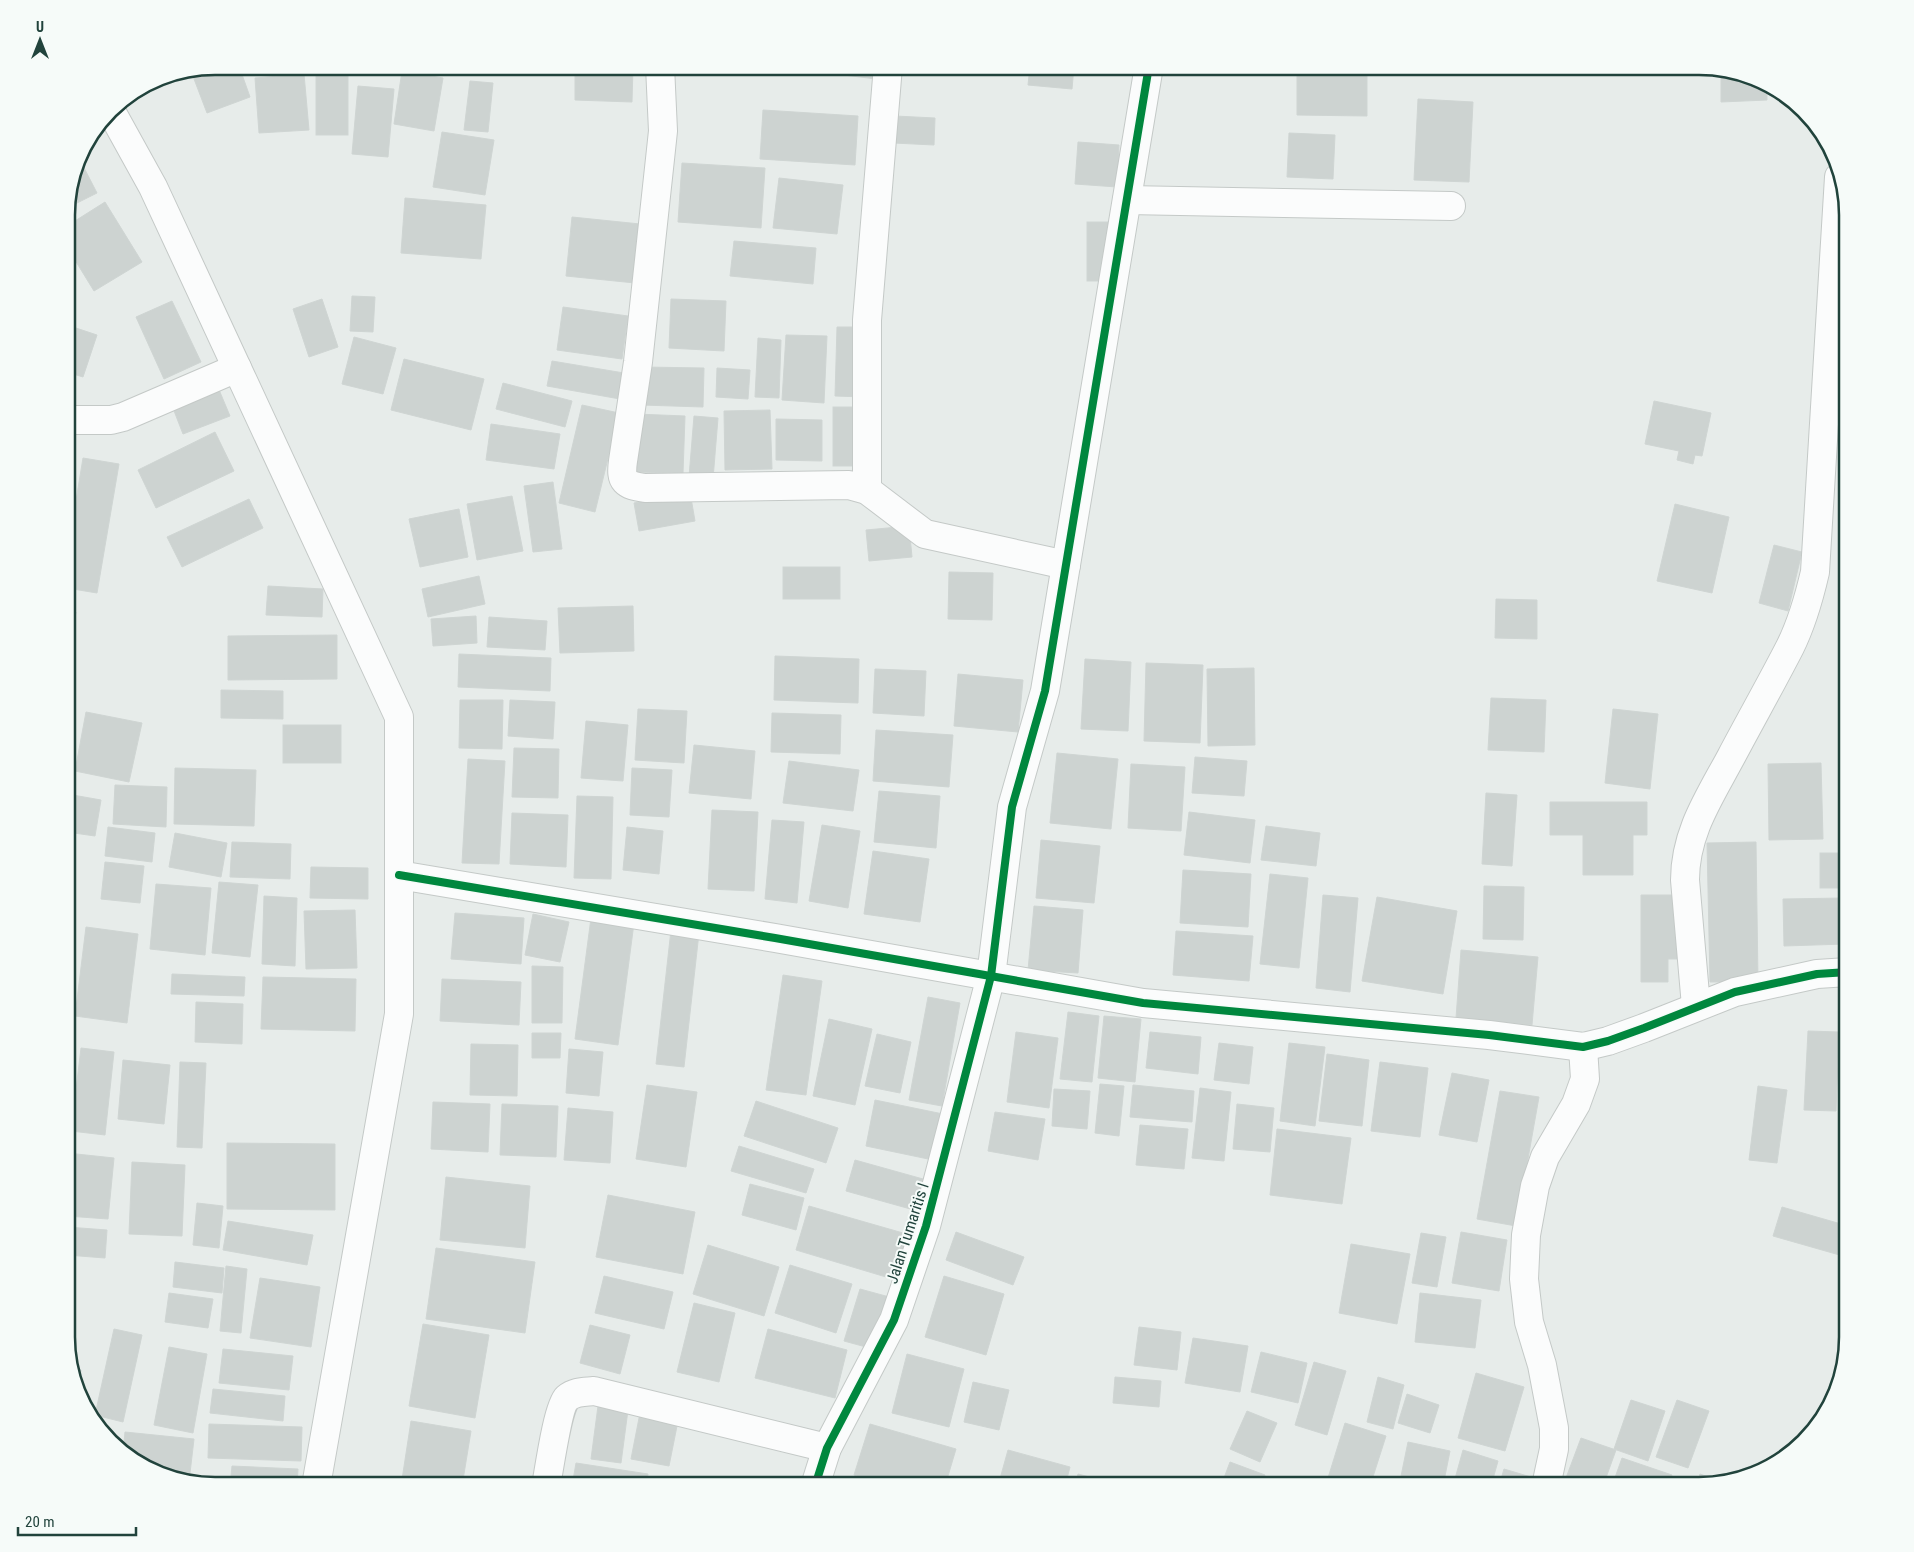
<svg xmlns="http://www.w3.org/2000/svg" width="1914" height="1552" viewBox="0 0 1914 1552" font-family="'Roboto Condensed',sans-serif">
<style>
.building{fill:#cdd3d1;stroke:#cfd5d3}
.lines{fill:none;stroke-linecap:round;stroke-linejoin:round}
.minor-casing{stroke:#c4c9c7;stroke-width:30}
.tertiary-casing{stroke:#c4c9c7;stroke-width:30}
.minor{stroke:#fbfcfc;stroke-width:28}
.tertiary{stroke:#fbfcfc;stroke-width:28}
.cycleway-casing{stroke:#f6fbf9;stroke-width:11}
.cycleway{stroke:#00873e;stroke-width:8}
.labels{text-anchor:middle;stroke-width:4;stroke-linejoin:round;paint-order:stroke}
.street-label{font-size:16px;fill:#21433c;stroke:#f6fbf9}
.rim{fill:none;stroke:#21433c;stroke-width:2.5}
</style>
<rect width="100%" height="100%" fill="#e7ecea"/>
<g class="building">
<path d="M215 66H239L250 97 207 113 191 71Z"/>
<rect x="316" y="66" width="32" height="69"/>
<path d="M575 66H633L632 102 575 100Z"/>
<path d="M819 66H878L877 79 818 72Z"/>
<path d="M1030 66H1074L1072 89 1028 85Z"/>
<path d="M1297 66H1367V116L1297 115Z"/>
<path d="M402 71 443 78 434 131 394 124Z"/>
<path d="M1721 71 1756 77 1767 85V100L1721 102Z"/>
<path d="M304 74 309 130 259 133 255 78Z"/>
<path d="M470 81 493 83 488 132 464 130Z"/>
<path d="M358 86 394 89 388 157 352 154Z"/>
<path d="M1418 99 1473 102 1469 182 1414 180Z"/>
<path d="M763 110 858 116 855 165 760 159Z"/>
<path d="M895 116 935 118 934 145 894 143Z"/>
<path d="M442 132 494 140 485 195 433 187Z"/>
<path d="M1289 133 1335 135 1333 179 1287 177Z"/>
<path d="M1078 142 1119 145 1117 187 1075 184Z"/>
<path d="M79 158 97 193 67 208V205Z"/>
<path d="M682 163 765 168 761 228 678 222Z"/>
<path d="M779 178 843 185 837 234 773 228Z"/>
<path d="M405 198 486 205 481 259 401 253Z"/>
<path d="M105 202 142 262 94 291 67 247V226Z"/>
<path d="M572 217 640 224 635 283 566 276Z"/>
<rect x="1087" y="222" width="24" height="59"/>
<path d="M734 241 816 248 813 284 730 276Z"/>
<path d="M352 296 375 297 373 332 350 331Z"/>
<path d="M322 299 338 347 309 357 293 309Z"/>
<path d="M671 299 726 301 724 351 669 348Z"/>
<path d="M172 301 201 362 164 379 136 317Z"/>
<path d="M563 307 628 316 622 359 557 350Z"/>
<path d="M67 325 97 335 83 377 67 372Z"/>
<path d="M837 327H866L864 397 835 396Z"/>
<path d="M786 335 827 336 824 403 782 400Z"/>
<path d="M354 337 396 348 383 394 342 384Z"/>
<path d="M758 338 781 340 779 398 755 397Z"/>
<path d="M404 359 484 379 471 430 391 410Z"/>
<path d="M552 361 624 373 620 399 547 386Z"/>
<path d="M643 367 704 368 703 407 642 405Z"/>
<path d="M717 368 750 370 748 399 716 397Z"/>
<path d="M503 383 572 401 565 427 496 409Z"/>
<path d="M217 385 230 416 183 434 171 403Z"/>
<path d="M1654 401 1711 413 1702 456 1695 455 1693 464 1677 460 1679 451 1645 444Z"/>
<path d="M582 405 619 413 595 512 559 503Z"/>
<rect x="833" y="407" width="33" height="59"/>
<path d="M770 410 772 469 725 470 724 411Z"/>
<path d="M636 414 685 416 683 473 634 472Z"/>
<path d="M694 416 718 418 713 479 689 477Z"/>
<path d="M776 419 822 420V461L776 460Z"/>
<path d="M491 424 560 434 554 469 486 460Z"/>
<path d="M215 432 234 471 156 508 138 470Z"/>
<rect x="1843" y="434" width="5" height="51"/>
<path d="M67 444 75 446 67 492Z"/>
<path d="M83 458 119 464 97 593 67 588V555Z"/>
<path d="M553 482 562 549 533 552 524 486Z"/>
<path d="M690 492 695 521 639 531 634 503Z"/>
<path d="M512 496 523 551 477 560 467 504Z"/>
<path d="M249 499 263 528 182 567 167 537Z"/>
<path d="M1675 504 1729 517 1712 593 1657 581Z"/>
<path d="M459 509 468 557 420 567 409 519Z"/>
<path d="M909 526 912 557 869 561 866 530Z"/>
<path d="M1774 545 1802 552 1788 611 1759 603Z"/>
<rect x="783" y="567" width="57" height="32"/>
<path d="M949 572 993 573 992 620 948 619Z"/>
<path d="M479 576 485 604 428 617 422 589Z"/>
<path d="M268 586 323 589 322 617 266 615Z"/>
<path d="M1496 599 1537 600V639L1495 638Z"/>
<path d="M633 606 634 651 560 653 558 608Z"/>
<path d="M67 610 76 612 67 659Z"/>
<path d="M476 616 477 643 433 646 431 619Z"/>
<path d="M489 617 547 621 545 650 487 647Z"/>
<path d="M337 635V679L228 680V636Z"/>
<path d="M459 654 551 658 550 691 458 687Z"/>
<path d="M775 656 859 659 858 703 774 700Z"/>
<path d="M1085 659 1131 662 1128 731 1081 729Z"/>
<path d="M1146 663 1203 665 1200 743 1144 741Z"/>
<path d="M1254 668 1255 745 1208 746 1207 669Z"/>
<path d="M875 669 926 671 924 716 873 713Z"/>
<path d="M958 674 1023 680 1018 732 954 726Z"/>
<path d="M221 690 283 691V719L221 718Z"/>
<path d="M1491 698 1546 700 1544 752 1488 750Z"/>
<path d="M460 700H503L502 749 459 748Z"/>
<path d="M510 700 555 702 553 739 508 736Z"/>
<path d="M638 709 687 711 684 763 635 760Z"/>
<path d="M1613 709 1658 714 1650 789 1605 783Z"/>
<path d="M86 712 142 723 129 782 75 771Z"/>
<path d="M772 713 841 715 840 754 771 752Z"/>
<path d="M586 721 628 725 623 781 581 778Z"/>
<rect x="283" y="725" width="58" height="38"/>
<path d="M876 730 953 735 949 787 873 781Z"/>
<path d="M694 745 755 751 751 799 689 793Z"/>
<path d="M67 746 75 747 69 787H67Z"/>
<path d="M514 748 559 749 558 798 512 797Z"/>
<path d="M1057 753 1118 759 1111 829 1050 823Z"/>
<path d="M1195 757 1247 761 1244 796 1192 793Z"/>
<path d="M468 759 505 761 499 864 462 863Z"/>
<path d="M789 761 859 770 853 811 783 803Z"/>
<path d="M1821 763 1823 839 1769 840 1768 764Z"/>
<path d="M1131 764 1185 767 1181 831 1128 828Z"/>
<path d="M175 768 256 770 254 826 174 824Z"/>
<path d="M632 768 672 770 669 817 630 815Z"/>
<path d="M115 785 167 787 166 827 113 824Z"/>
<path d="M879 791 940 796 936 848 874 842Z"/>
<path d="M1486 793 1517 795 1512 866 1482 864Z"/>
<path d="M67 794 101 800 95 836 67 832Z"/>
<path d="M577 796 613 797 611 879 574 878Z"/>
<path d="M1550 802H1647V835H1633V875H1583V835H1550Z"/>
<path d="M712 810 758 812 754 891 708 889Z"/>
<path d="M1189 812 1255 820 1250 863 1184 855Z"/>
<path d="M512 813 568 815 566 867 510 864Z"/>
<path d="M772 820 804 822 797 903 765 899Z"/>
<path d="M822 825 860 831 848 908 809 901Z"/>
<path d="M1266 826 1320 833 1316 866 1261 860Z"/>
<path d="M108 827 155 833 152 862 105 856Z"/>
<path d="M627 827 663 831 659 874 623 870Z"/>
<path d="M175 833 227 843 221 877 169 867Z"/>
<path d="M1041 840 1100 846 1094 903 1036 898Z"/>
<path d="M232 842 291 844 290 879 230 877Z"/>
<path d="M1756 842 1758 982H1710L1707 843Z"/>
<path d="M873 851 929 859 920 922 864 914Z"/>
<rect x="1820" y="853" width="28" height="35"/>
<path d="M105 862 144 866 140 903 101 899Z"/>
<path d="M311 867 368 868V899L310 898Z"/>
<path d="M1183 870 1251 874 1248 927 1180 923Z"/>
<path d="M1270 874 1308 878 1299 968 1260 964Z"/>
<path d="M219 882 258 885 250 957 212 953Z"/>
<path d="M156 884 211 888 205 955 150 949Z"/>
<path d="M1484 886 1524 887 1523 940 1483 939Z"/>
<path d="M67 889 73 890 70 925H67Z"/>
<path d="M1323 895 1358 898 1350 992 1316 988Z"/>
<path d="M1641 895H1684V959H1668V982H1641Z"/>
<path d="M264 896 297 898 295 966 262 964Z"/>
<path d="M1377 897 1457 911 1443 994 1362 981Z"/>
<path d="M1843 898 1845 944 1784 946 1783 899Z"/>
<path d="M1034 906 1083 910 1078 973 1028 970Z"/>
<path d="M355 910 357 968 306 969 304 911Z"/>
<path d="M455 913 524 918 521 964 451 959Z"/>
<path d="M533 914 569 922 560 962 525 955Z"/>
<path d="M591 918 634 923 618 1045 575 1039Z"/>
<path d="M86 927 138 934 127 1023 75 1016Z"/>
<path d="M671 930 699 933 684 1067 656 1064Z"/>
<path d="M1176 931 1253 936 1249 981 1173 975Z"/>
<path d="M67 935 75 936 67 1001Z"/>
<path d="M1461 950 1538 957 1532 1025 1456 1018Z"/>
<path d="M532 966 563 967 562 1023H532Z"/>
<path d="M172 974 245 977 244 996 171 994Z"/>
<path d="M783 975 822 981 806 1095 766 1090Z"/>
<path d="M263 977 356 979 355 1031 261 1029Z"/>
<path d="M442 979 521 982 519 1025 440 1021Z"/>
<path d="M928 997 960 1003 942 1106 909 1100Z"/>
<path d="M196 1002 243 1004 242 1044 195 1042Z"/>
<path d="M1068 1012 1099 1016 1092 1082 1060 1079Z"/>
<path d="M1104 1016 1141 1019 1135 1082 1098 1078Z"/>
<path d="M829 1019 872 1029 855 1105 813 1096Z"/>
<path d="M1846 1028H1848V1114H1842Z"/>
<path d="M1808 1031 1839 1032 1836 1111 1804 1110Z"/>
<path d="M1016 1032 1058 1038 1049 1108 1007 1102Z"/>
<path d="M1150 1032 1201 1037 1198 1074 1146 1068Z"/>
<path d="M532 1033H561L560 1058H532Z"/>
<path d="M877 1034 911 1042 900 1093 865 1086Z"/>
<path d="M1219 1043 1253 1047 1249 1084 1214 1080Z"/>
<path d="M1289 1043 1325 1047 1315 1126 1280 1121Z"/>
<path d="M471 1044 518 1045 517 1096 470 1095Z"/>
<path d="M81 1048 114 1052 105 1135 71 1131Z"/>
<path d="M569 1049 603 1052 599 1096 566 1093Z"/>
<path d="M1327 1054 1369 1060 1362 1126 1319 1121Z"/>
<path d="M123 1060 170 1065 164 1124 118 1119Z"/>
<path d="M180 1062 206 1063 202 1148 177 1147Z"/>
<path d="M1380 1062 1428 1068 1420 1137 1371 1131Z"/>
<path d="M1452 1073 1489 1080 1477 1142 1439 1135Z"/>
<path d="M1100 1084 1124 1086 1119 1136 1095 1133Z"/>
<path d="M647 1085 697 1092 686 1167 636 1159Z"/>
<path d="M1133 1085 1194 1091 1192 1122 1130 1117Z"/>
<path d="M1758 1086 1787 1090 1777 1163 1749 1160Z"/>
<path d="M1200 1088 1231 1092 1224 1161 1192 1158Z"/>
<path d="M1054 1089 1090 1091 1087 1129 1052 1126Z"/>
<path d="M1500 1091 1539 1097 1516 1226 1477 1219Z"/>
<path d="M875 1100 943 1114 933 1160 866 1146Z"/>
<path d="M756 1101 838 1128 826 1163 744 1136Z"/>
<path d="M433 1102 490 1104 488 1152 431 1149Z"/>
<path d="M502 1104 558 1106 556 1157 500 1155Z"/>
<path d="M1237 1104 1274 1108 1270 1152 1233 1149Z"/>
<path d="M568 1108 613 1112 610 1163 564 1160Z"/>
<path d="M995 1112 1045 1119 1038 1160 988 1151Z"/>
<path d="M1140 1125 1188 1129 1184 1169 1136 1165Z"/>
<path d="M1277 1129 1351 1138 1342 1204 1270 1195Z"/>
<path d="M227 1143 335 1144V1210L227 1209Z"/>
<path d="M739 1146 814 1169 806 1193 731 1171Z"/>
<path d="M67 1153 114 1158 108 1219 67 1216Z"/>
<path d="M855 1160 923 1179 914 1210 846 1191Z"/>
<path d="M132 1162 185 1165 182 1236 129 1234Z"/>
<path d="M446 1177 530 1186 525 1248 440 1240Z"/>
<path d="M750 1184 804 1198 796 1230 742 1215Z"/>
<path d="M608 1195 695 1212 683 1274 596 1257Z"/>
<path d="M197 1203 223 1206 219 1248 193 1245Z"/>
<path d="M809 1206 910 1235 896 1280 796 1250Z"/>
<path d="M1782 1207 1848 1226V1241L1843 1256 1773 1236Z"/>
<path d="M228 1221 313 1235 307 1265 223 1250Z"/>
<path d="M67 1227 107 1230 105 1258 67 1255Z"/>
<path d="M956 1232 1024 1257 1013 1285 946 1260Z"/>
<path d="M1461 1232 1507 1240 1499 1291 1452 1283Z"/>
<path d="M1421 1233 1446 1237 1437 1287 1412 1283Z"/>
<path d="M1351 1244 1410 1254 1397 1324 1339 1313Z"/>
<path d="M708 1245 779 1267 764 1316 693 1294Z"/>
<path d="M436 1248 535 1262 525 1333 426 1319Z"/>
<path d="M175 1262 224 1268 222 1293 173 1287Z"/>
<path d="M790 1265 852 1284 836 1333 775 1313Z"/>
<path d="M226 1266 247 1269 241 1333 220 1331Z"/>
<path d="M604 1276 673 1292 664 1329 595 1313Z"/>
<path d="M944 1276 1004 1294 986 1355 925 1337Z"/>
<path d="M260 1278 320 1287 311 1347 250 1338Z"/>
<path d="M860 1289 893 1298 877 1350 844 1341Z"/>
<path d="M169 1293 213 1299 208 1328 165 1322Z"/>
<path d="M1420 1293 1481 1300 1475 1348 1415 1342Z"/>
<path d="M694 1303 735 1313 719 1382 677 1372Z"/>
<path d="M423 1324 489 1335 475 1418 409 1406Z"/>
<path d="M590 1325 630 1335 620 1374 580 1363Z"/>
<path d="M1139 1327 1181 1332 1177 1370 1134 1365Z"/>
<path d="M114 1329 142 1335 123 1422 95 1415Z"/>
<path d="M768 1329 847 1350 835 1398 755 1378Z"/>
<path d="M1193 1338 1248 1346 1240 1392 1185 1383Z"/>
<path d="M169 1347 207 1354 193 1433 154 1425Z"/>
<path d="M223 1349 293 1356 289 1390 219 1383Z"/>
<path d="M1261 1352 1307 1363 1298 1403 1251 1392Z"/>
<path d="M907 1354 964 1369 949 1427 892 1413Z"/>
<path d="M1314 1362 1346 1371 1327 1435 1295 1425Z"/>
<path d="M73 1369 81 1370 78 1390Z"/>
<path d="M1476 1373 1524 1387 1505 1451 1458 1438Z"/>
<path d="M1115 1377 1161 1381 1159 1407 1113 1403Z"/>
<path d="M1378 1377 1404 1385 1393 1429 1367 1422Z"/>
<path d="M973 1382 1009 1390 999 1430 964 1422Z"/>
<path d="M213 1389 285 1396 283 1421 210 1413Z"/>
<path d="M1407 1394 1439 1405 1430 1433 1398 1423Z"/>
<path d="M1631 1400 1665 1411 1648 1461 1614 1449Z"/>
<path d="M1677 1400 1709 1411 1688 1468 1656 1457Z"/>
<path d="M598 1406 628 1410 621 1463 591 1459Z"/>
<path d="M1247 1411 1277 1423 1260 1462 1230 1449Z"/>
<path d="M640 1413 678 1421 669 1466 631 1459Z"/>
<path d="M411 1421 471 1431 462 1486H401Z"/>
<path d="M1345 1423 1386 1436 1370 1486H1352L1328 1478Z"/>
<path d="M209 1424 302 1427 301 1461 208 1458Z"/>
<path d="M870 1424 956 1449 945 1486H891L854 1475Z"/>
<path d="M125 1432 194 1439 190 1473 150 1469 123 1453Z"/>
<path d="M1581 1438 1616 1450 1603 1486H1563Z"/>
<path d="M1408 1442 1450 1451 1443 1486H1399Z"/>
<path d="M1008 1450 1070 1467 1065 1486H998Z"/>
<path d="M1463 1450 1498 1461 1491 1486H1453Z"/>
<path d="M1622 1458 1672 1475 1668 1486H1612Z"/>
<path d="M1230 1462 1265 1475 1261 1486H1221Z"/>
<path d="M576 1463 648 1474 646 1486H572Z"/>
<path d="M232 1466 298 1469 297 1486H230Z"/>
<path d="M1504 1469 1541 1480 1539 1486H1499Z"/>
<path d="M1078 1474 1120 1485V1486H1075Z"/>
<path d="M1700 1474 1719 1481 1696 1486Z"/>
<path d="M711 1479 752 1486H710Z"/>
</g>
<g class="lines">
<g class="minor-casing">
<g id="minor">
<path d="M660 66 663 131 660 159 638 362 623 461C620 482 625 485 645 488L849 485 867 490 925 534 1066 565"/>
<path d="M1127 200 1451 206"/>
<path d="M67 420H111L123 417 237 368"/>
<path d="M867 490V320L888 66"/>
<path d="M399 875 775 938 1143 1003 1489 1035 1583 1047 1608 1041 1644 1028 1735 992 1817 974 1848 972"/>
<path d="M1696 1006 1685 880C1685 833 1709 798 1731 757 1750 721 1771 684 1790 647 1802 623 1809 598 1815 572L1839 177"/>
<path d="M546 1486C549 1470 558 1406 567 1398 575 1391 585 1392 594 1391L827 1448"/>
<path d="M815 1486 827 1448 894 1320 926 1226 991 976 1012 807 1045 691 1149 66"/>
<path d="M1546 1486 1554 1449V1428L1542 1365 1529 1322 1524 1279 1526 1235 1535 1186 1545 1157 1576 1104 1585 1079 1583 1047"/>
</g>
</g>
<g class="tertiary-casing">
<path id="tertiary" d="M111 111 153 187 399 717V1014L316 1486"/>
</g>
<use href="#minor" class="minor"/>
<use href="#tertiary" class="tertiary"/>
<g class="cycleway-casing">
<g id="cycleway">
<path d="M399 875 775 938 1143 1003 1489 1035 1583 1047 1608 1041 1644 1028 1735 992 1817 974 1848 972"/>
<path d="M815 1486 827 1448 894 1320 926 1226 991 976 1012 807 1045 691 1149 66"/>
</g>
</g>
<use href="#cycleway" class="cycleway"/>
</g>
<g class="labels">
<g class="street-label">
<text transform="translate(907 1233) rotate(-72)" y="6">Jalan Tumaritis I</text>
</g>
</g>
<path d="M0 0H1914V1552H0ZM215 75H1699A140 140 0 0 1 1839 215V1337A140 140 0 0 1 1699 1477H215A140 140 0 0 1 75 1337V215A140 140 0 0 1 215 75Z" fill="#f6fbf9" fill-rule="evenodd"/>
<path class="rim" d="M215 75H1699A140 140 0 0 1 1839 215V1337A140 140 0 0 1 1699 1477H215A140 140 0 0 1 75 1337V215A140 140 0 0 1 215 75Z"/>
<g transform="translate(40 40)" stroke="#f6fbf9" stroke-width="4" paint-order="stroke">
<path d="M0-4L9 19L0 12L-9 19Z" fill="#21433c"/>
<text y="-8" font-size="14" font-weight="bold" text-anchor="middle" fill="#21433c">U</text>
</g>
<path d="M18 1527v8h118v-8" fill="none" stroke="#21433c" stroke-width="2.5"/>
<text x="25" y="1527" font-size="15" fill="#21433c" stroke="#f6fbf9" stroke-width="4" paint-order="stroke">20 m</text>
</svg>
